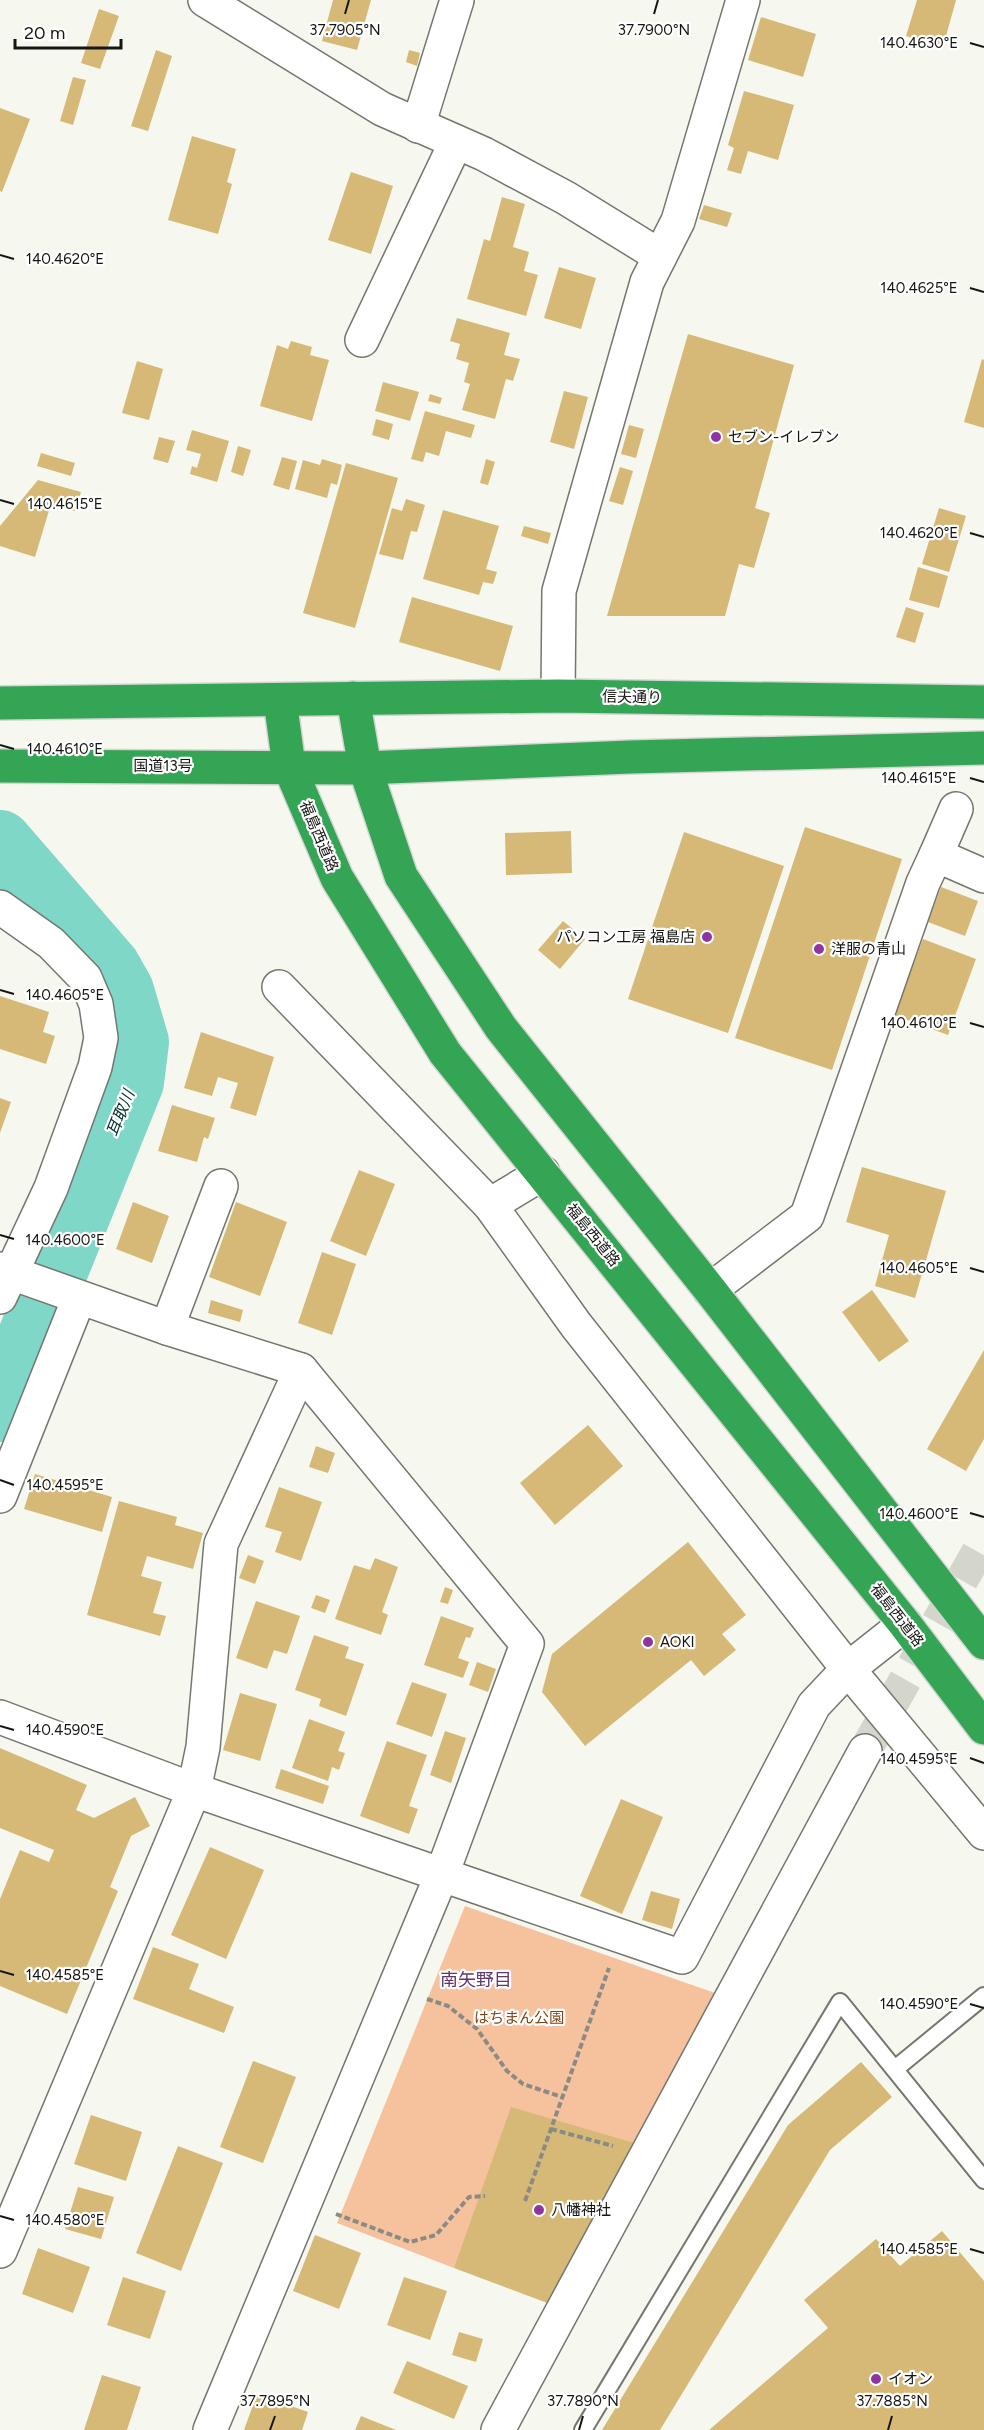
<svg xmlns="http://www.w3.org/2000/svg" width="984" height="2430" viewBox="0 0 984 2430" font-family="Figtree,'Noto Sans JP',sans-serif">
<style>
.green{fill:#f6c19d}
.lines{fill:none;stroke-linecap:round;stroke-linejoin:round}
.river{stroke:#7ed7c7;stroke-width:64}
.building{fill:#d6b977}
.street-tunnel{stroke:#d4d6ce;stroke-width:33;stroke-dasharray:33 16;stroke-linecap:butt}
.lane-casing{stroke:#75776f;stroke-width:20}
.street-casing{stroke:#75776f;stroke-width:36}
.highway-casing{stroke:#d5d5d4;stroke-width:36}
.path{stroke:#8a8b85;stroke-width:4;stroke-dasharray:6 3;stroke-linecap:butt}
.lane{stroke:#fff;stroke-width:16}
.street{stroke:#fff;stroke-width:33}
.highway{stroke:#34a554;stroke-width:33}
.ticks{fill:none;stroke:#151512;stroke-width:2}
.poi-dot{fill:#8f35a1;stroke:#fff;stroke-width:2}
.labels{text-anchor:middle;stroke-width:4.5;stroke-linejoin:round;paint-order:stroke}
.poi-label{font-size:15px;fill:#151512;stroke:#fff;text-anchor:start}
.street-label{font-size:15px;fill:#151512;stroke:#fff}
.park-label{font-size:15px;fill:#7c4417;stroke:#fff}
.water-label{font-size:16px;font-style:italic;fill:#04312a;stroke:#fff}
.quarter-label{font-size:18px;fill:#63366b;stroke:#fff}
.ticks-label{font-size:15px;text-anchor:middle;fill:#151512;stroke:#fff;stroke-width:4.5;stroke-linejoin:round;paint-order:stroke}
</style>
<rect width="100%" height="100%" fill="#f6f8ef"/>
<path class="green" d="M465 1906 718 1994 641 2145 454 2268 337 2223Z"/>
<g class="lines">
<path class="river" d="M0 842 109 968 122 991 137 1042 132 1082 0 1410"/>
</g>
<g class="building">
<path d="M333 0H371L357 50 322 41Z"/>
<path d="M917 0H956L943 47 906 36Z"/>
<path d="M99 9 119 16 100 69 81 63Z"/>
<path d="M761 17 816 34 803 77 748 60Z"/>
<path d="M156 50 172 56 148 131 131 126Z"/>
<path d="M409 50 420 53 417 66 406 62Z"/>
<path d="M73 77 86 80 73 125 60 121Z"/>
<path d="M744 91 794 105 778 160 748 151 741 174 727 170 734 148 728 145Z"/>
<path d="M0 108 30 119 2 192 0 191Z"/>
<path d="M192 136 236 149 227 182 232 184 218 234 168 220Z"/>
<path d="M351 172 393 186 371 254 328 240Z"/>
<path d="M502 197 525 204 513 247 529 252 524 271 538 275 526 316 467 299 484 239 490 241Z"/>
<path d="M704 205 732 213 727 227 699 219Z"/>
<path d="M559 267 596 278 581 329 544 318Z"/>
<path d="M457 318 510 333 504 355 520 359 513 381 506 379 495 419 462 410 470 384 464 382 469 363 456 359 460 344 450 341Z"/>
<path d="M688 334 794 365 755 508 770 513 754 568 739 564 725 616H607Z"/>
<path d="M291 341 312 347 310 355 329 360 312 421 260 406 277 345 288 349Z"/>
<path d="M982 359 984 360V428L964 422Z"/>
<path d="M137 361 163 369 149 420 122 413Z"/>
<path d="M383 382 419 392 410 421 375 411Z"/>
<path d="M564 391 588 397 574 449 550 442Z"/>
<path d="M430 394 442 398 440 404 428 401Z"/>
<path d="M425 411 475 425 471 438 446 431 439 456 426 452 423 462 411 459Z"/>
<path d="M376 419 393 424 389 440 372 435Z"/>
<path d="M629 425 644 429 636 458 621 454Z"/>
<path d="M192 430 229 441 217 482 190 474 192 466 197 468 201 454 186 450Z"/>
<path d="M159 437 175 441 168 463 153 459Z"/>
<path d="M238 446 251 450 243 476 231 472Z"/>
<path d="M41 453 75 463 71 476 37 466Z"/>
<path d="M282 457 297 461 289 490 273 485Z"/>
<path d="M322 459 342 465 337 485 331 483 327 498 295 489 303 460 320 465Z"/>
<path d="M486 459 495 462 488 485 480 483Z"/>
<path d="M346 463 398 478 355 628 303 613Z"/>
<path d="M620 467 633 471 623 505 609 501Z"/>
<path d="M38 480 81 492 75 511 51 504 35 557 0 546V526Z"/>
<path d="M406 499 425 505 417 532 411 531 403 560 379 554 392 508 402 511Z"/>
<path d="M939 508 966 516 949 572 922 564Z"/>
<path d="M443 510 499 526 486 569 497 572 493 584 483 582 479 595 423 579Z"/>
<path d="M524 526 551 533 548 544 521 536Z"/>
<path d="M918 567 948 576 939 608 909 600Z"/>
<path d="M412 597 513 626 500 671 399 642Z"/>
<path d="M906 607 924 613 915 643 896 637Z"/>
<path d="M805 827 902 859 832 1070 735 1038Z"/>
<path d="M571 831 572 873 506 875 505 833Z"/>
<path d="M684 832 784 866 728 1033 628 999Z"/>
<path d="M941 887 978 901 965 936 928 922Z"/>
<path d="M563 921 585 939 560 969 538 950Z"/>
<path d="M923 939 976 959 948 1035 894 1015Z"/>
<path d="M0 996 49 1012 43 1032 55 1036 46 1064 0 1049Z"/>
<path d="M201 1032 274 1057 256 1116 230 1108 238 1083 218 1077 212 1096 184 1088Z"/>
<path d="M0 1098 11 1102 0 1133Z"/>
<path d="M172 1105 215 1118 208 1139 204 1137 197 1162 158 1151Z"/>
<path d="M862 1167 946 1191 915 1298 875 1286 889 1235 846 1222Z"/>
<path d="M359 1170 395 1184 366 1256 330 1241Z"/>
<path d="M133 1202 169 1216 152 1263 116 1249Z"/>
<path d="M236 1202 287 1222 260 1296 209 1277Z"/>
<path d="M322 1252 356 1264 332 1335 298 1323Z"/>
<path d="M872 1290 909 1341 879 1362 842 1312Z"/>
<path d="M211 1300 243 1310 240 1322 208 1313Z"/>
<path d="M984 1350V1439L966 1471 927 1449Z"/>
<path d="M588 1425 623 1466 555 1525 520 1483Z"/>
<path d="M316 1446 335 1453 328 1473 309 1467Z"/>
<path d="M35 1474 112 1497 102 1532 24 1509Z"/>
<path d="M279 1487 322 1502 301 1561 275 1552 282 1532 265 1527Z"/>
<path d="M119 1501 177 1517 175 1525 203 1533 193 1569 147 1556 141 1576 162 1582 153 1613 166 1616 160 1636 87 1615Z"/>
<path d="M688 1542 746 1615 722 1634 736 1650 704 1676 691 1660 585 1746 542 1692 552 1654Z"/>
<path d="M248 1555 264 1561 255 1584 239 1578Z"/>
<path d="M375 1558 398 1567 382 1612 388 1615 381 1635 335 1619 354 1565 370 1570Z"/>
<path d="M445 1587 453 1590 448 1604 440 1602Z"/>
<path d="M316 1595 330 1600 325 1613 311 1608Z"/>
<path d="M256 1601 300 1616 287 1654 274 1650 267 1669 236 1658Z"/>
<path d="M441 1616 474 1628 470 1638 466 1637 458 1658 469 1662 463 1678 424 1665Z"/>
<path d="M314 1635 349 1647 345 1658 364 1664 346 1716 319 1706 321 1699 295 1690Z"/>
<path d="M477 1662 496 1669 488 1692 469 1685Z"/>
<path d="M412 1682 447 1694 432 1737 396 1724Z"/>
<path d="M240 1693 277 1704 260 1761 223 1750Z"/>
<path d="M309 1719 345 1732 338 1751 345 1753 339 1770 332 1767 328 1781 292 1768Z"/>
<path d="M445 1731 466 1738 451 1783 430 1775Z"/>
<path d="M387 1741 427 1755 409 1806 418 1809 409 1834 360 1816Z"/>
<path d="M0 1748 87 1785 76 1810 94 1818 135 1797 150 1826 131 1836 110 1887 118 1891 67 2014 0 1986V1899L20 1850 49 1862 54 1850 0 1828Z"/>
<path d="M281 1769 329 1786 323 1804 275 1788Z"/>
<path d="M621 1799 663 1817 622 1914 580 1896Z"/>
<path d="M210 1847 264 1870 226 1959 171 1935Z"/>
<path d="M651 1891 680 1899 672 1929 642 1920Z"/>
<path d="M153 1947 199 1964 189 1989 234 2007 224 2033 133 1999Z"/>
<path d="M253 2061 296 2077 263 2163 220 2147Z"/>
<path d="M861 2062 892 2097 830 2150 660 2430H602L788 2125Z"/>
<path d="M511 2107 641 2145 550 2304 454 2268Z"/>
<path d="M91 2115 142 2132 126 2181 74 2164Z"/>
<path d="M178 2146 223 2163 181 2271 136 2253Z"/>
<path d="M78 2187 114 2197 101 2239 65 2229Z"/>
<path d="M942 2231 984 2281V2430H709L828 2328 804 2300 876 2239 900 2266Z"/>
<path d="M315 2235 361 2253 339 2309 293 2291Z"/>
<path d="M38 2248 90 2267 73 2313 22 2294Z"/>
<path d="M123 2277 166 2291 150 2339 107 2325Z"/>
<path d="M404 2277 447 2291 430 2340 387 2325Z"/>
<path d="M459 2332 483 2339 476 2362 452 2355Z"/>
<path d="M407 2361 468 2386 454 2419 393 2393Z"/>
<path d="M102 2375 141 2387 127 2430H84Z"/>
<path d="M257 2394 308 2412 302 2430H244Z"/>
<path d="M361 2416 396 2430H355Z"/>
</g>
<g class="lines">
<path class="street-tunnel" d="M865 1751 984 1541"/>
<g class="lane-casing">
<g id="lane">
<path d="M895 2069 984 1996"/>
<path d="M583 2430 840 2002 984 2180"/>
</g>
</g>
<g class="street-casing">
<g id="street">
<path d="M205 0 382 109 484 154 566 198 660 256"/>
<path d="M418 126 457 0"/>
<path d="M362 340 456 142"/>
<path d="M558 696 559 591 647 282 678 221 743 0"/>
<path d="M936 855 956 809"/>
<path d="M0 907 51 943 85 978 96 1004 101 1038 95 1067 51 1188 0 1297"/>
<path d="M279 987 490 1205 576 1325 848 1669 984 1833"/>
<path d="M490 1205 543 1173"/>
<path d="M0 1269 167 1328 301 1370 527 1644 442 1874 210 2430"/>
<path d="M710 1290 807 1216 923 883 936 855 984 876"/>
<path d="M167 1328 221 1186"/>
<path d="M0 1496 79 1298"/>
<path d="M0 1717 194 1790 682 1957 814 1705 848 1669 905 1624"/>
<path d="M0 2251 194 1790 203 1747 221 1544 301 1370"/>
<path d="M498 2430 865 1751"/>
</g>
</g>
<g class="highway-casing">
<g id="highway">
<path d="M353 698 365 768 401 876 501 1028 710 1290 984 1643"/>
<path d="M280 700 289 766 337 878 445 1053 905 1624 984 1728"/>
<path d="M0 703 558 696 984 702"/>
<path d="M0 766 365 768 630 757 984 748"/>
</g>
</g>
<g class="path">
<path d="M427 1999 448 2006 477 2029 507 2071 523 2084 562 2097"/>
<path d="M551 2129 613 2146"/>
<path d="M525 2201 609 1968"/>
<path d="M336 2214 410 2242 436 2235 469 2197 485 2196"/>
</g>
<use href="#lane" class="lane"/>
<use href="#street" class="street"/>
<use href="#highway" class="highway"/>
</g>
<path class="ticks" d="M345 14 349 0M654 14 658 0M970 43 984 47M0 255 14 259M970 288 984 292M0 500 14 504M970 533 984 537M0 745 14 749M970 778 984 782M0 990 14 994M970 1023 984 1027M0 1235 14 1239M970 1268 984 1272M0 1480 14 1485M970 1513 984 1517M0 1726 14 1730M970 1758 984 1763M0 1971 14 1975M970 2004 984 2008M0 2216 14 2220M970 2249 984 2253M270 2430 275 2416M579 2430 583 2416M888 2430 892 2416"/>
<g class="poi-dot">
<circle cx="716" cy="437" r="6"/>
<circle cx="707" cy="937" r="6"/>
<circle cx="819" cy="949" r="6"/>
<circle cx="648" cy="1642" r="6"/>
<circle cx="539" cy="2210" r="6"/>
<circle cx="876" cy="2379" r="6"/>
</g>
<g class="labels">
<g class="poi-label">
<text x="728" y="442">セブン-イレブン</text>
<text x="695" y="942" text-anchor="end">パソコン工房 福島店</text>
<text x="831" y="954">洋服の青山</text>
<text x="660" y="1647">AOKI</text>
<text x="551" y="2215">八幡神社</text>
<text x="888" y="2384">イオン</text>
</g>
<g class="street-label">
<text transform="translate(632 697) rotate(1)" y="5">信夫通り</text>
<text x="163" y="771">国道13号</text>
<text transform="translate(319 836) rotate(67)" y="5">福島西道路</text>
<text transform="translate(593 1235) rotate(51)" y="5">福島西道路</text>
<text transform="translate(897 1615) rotate(52)" y="5">福島西道路</text>
</g>
<g class="park-label">
<text x="519" y="2023">はちまん公園</text>
</g>
<g class="water-label">
<text transform="translate(120 1113) rotate(-68)" y="6">耳取川</text>
</g>
<g class="quarter-label">
<text x="476" y="1986">南矢野目</text>
</g>
</g>
<g class="ticks-label">
<text x="345" y="35">37.7905°N</text>
<text x="654" y="35">37.7900°N</text>
<text x="919" y="48">140.4630°E</text>
<text x="65" y="264">140.4620°E</text>
<text x="919" y="293">140.4625°E</text>
<text x="65" y="509">140.4615°E</text>
<text x="919" y="538">140.4620°E</text>
<text x="65" y="754">140.4610°E</text>
<text x="919" y="783">140.4615°E</text>
<text x="65" y="1000">140.4605°E</text>
<text x="919" y="1028">140.4610°E</text>
<text x="65" y="1245">140.4600°E</text>
<text x="919" y="1273">140.4605°E</text>
<text x="65" y="1490">140.4595°E</text>
<text x="919" y="1519">140.4600°E</text>
<text x="65" y="1735">140.4590°E</text>
<text x="919" y="1764">140.4595°E</text>
<text x="65" y="1980">140.4585°E</text>
<text x="919" y="2009">140.4590°E</text>
<text x="65" y="2225">140.4580°E</text>
<text x="919" y="2254">140.4585°E</text>
<text x="275" y="2406">37.7895°N</text>
<text x="583" y="2406">37.7890°N</text>
<text x="892" y="2406">37.7885°N</text>
</g>
<path d="M15 39v9h106v-9" fill="none" stroke="#151512" stroke-width="3"/>
<text x="24" y="39" font-size="18" fill="#151512" stroke="#ffffff" stroke-width="4.5" paint-order="stroke">20 m</text>
</svg>
